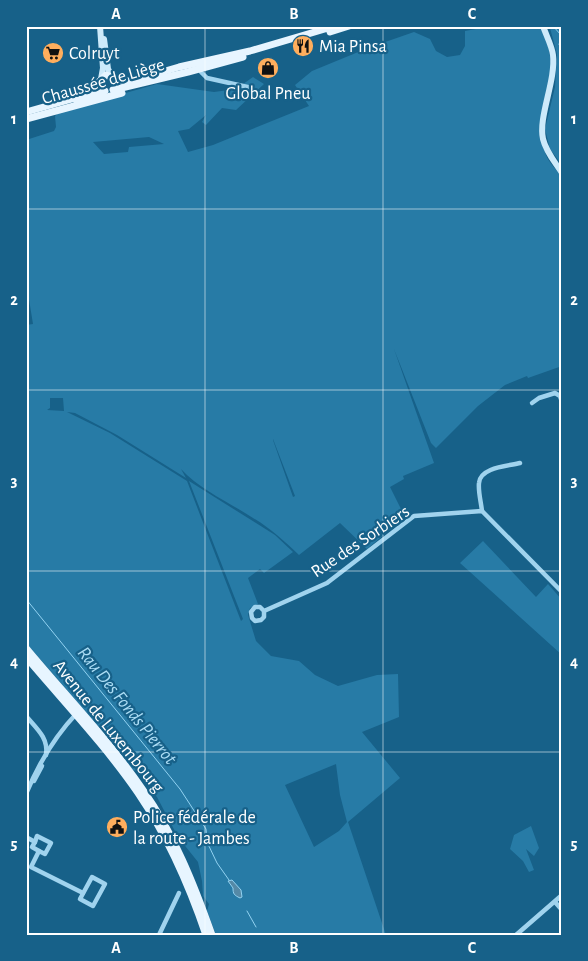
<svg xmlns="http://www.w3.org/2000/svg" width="588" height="961" viewBox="0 0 588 961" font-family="'Alegreya Sans',sans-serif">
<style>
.green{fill:#277ba6;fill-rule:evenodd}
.water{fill:#5589a6;stroke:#92d2f1}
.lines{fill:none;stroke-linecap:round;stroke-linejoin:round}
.stream{stroke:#92d2f1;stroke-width:1}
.street{stroke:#a0d3ee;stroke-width:4.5}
.secondary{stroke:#cdeafa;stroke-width:6}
.primary{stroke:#e7f5ff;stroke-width:7}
.grid{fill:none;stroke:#fff;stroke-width:1;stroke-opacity:0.55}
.labels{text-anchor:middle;stroke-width:4.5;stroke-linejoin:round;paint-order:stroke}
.poi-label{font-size:18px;fill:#fff;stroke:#176189;text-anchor:start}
.street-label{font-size:18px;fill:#fff;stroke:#176189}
.water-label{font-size:19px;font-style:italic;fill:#acddf5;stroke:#176189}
.neatline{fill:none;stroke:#fff;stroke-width:2}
.grid-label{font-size:16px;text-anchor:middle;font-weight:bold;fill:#fff}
</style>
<rect width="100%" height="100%" fill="#176189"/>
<g class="green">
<path d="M492 26H540C544 35 549 46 550 56 554 90 531 122 546 155 549 163 557 170 562 177V366L528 378 527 376 505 385 478 406 436 448 431 443 394 349 434 463 403 476 404 479 390 487 405 517 367 549 340 523 299 555C284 541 270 528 253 518 229 502 200 490 181 469L186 478 117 435 75 413 67 412 110 433 187 481 241 621 243 619 189 481 275 535 293 552 264 573 260 569 248 578 258 604 250 608 248 615 256 641 271 656 299 661 315 675 338 686 377 675 398 674 399 717 362 732 400 778 348 822 386 935H216L207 911 209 904 203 896 202 881 198 862 178 837 157 797 150 789 140 772 133 770 115 745 26 643V325L33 324 26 281V140L54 131 56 127 55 116 59 112 157 84 214 92 236 89 253 77 264 84 236 110 222 108 206 125 202 122 206 115 189 129 178 131 188 152 213 145 309 106 295 85 312 71 368 48 414 32 430 39 436 51 447 57 460 55 465 46V31ZM149 137 164 144 129 147 128 152 104 154 93 142ZM50 398H63L64 411 47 410 50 408ZM273 439 295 496 293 497 273 440ZM336 764 340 795 347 822 339 831 314 847 285 785Z"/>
<path d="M553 26H562V165L550 149 545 129 555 87 557 54 550 28Z"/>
<path d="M483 541 536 597 548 584 562 600V655L460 563Z"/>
<path d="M531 826 539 848 534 856 526 849 534 870 529 872 523 861 510 849 514 835Z"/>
</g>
<path class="water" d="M232 880 241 890 242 897 240 898C234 895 233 894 233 888L228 881Z"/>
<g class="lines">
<g class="stream">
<path d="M553 26 561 35 559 45 562 48"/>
<path d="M26 599 180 789 206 829 207 842 217 863 229 880"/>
<path d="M247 911 256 927"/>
</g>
<g class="street">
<path d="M201 69V72L207 78 252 88"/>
<path d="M532 403 539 398 555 393 560 396 562 402"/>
<path d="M562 434V435"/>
<path d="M482 511C481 502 478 491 479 483 480 467 509 466 520 463"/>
<path d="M264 611V617L261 620 255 621 252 618 251 612 255 607H260L264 611 327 583 414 516 482 511 562 592"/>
<path d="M26 716C36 728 49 738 46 755"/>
<path d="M34 781 42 766"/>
<path d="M26 794C38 765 56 735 77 713"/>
<path d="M26 837 35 842 32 847 39 851 31 867 83 893"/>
<path d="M35 842 37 836 51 843 45 854 39 851"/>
<path d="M92 877 105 884 93 906 80 899Z"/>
<path d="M555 902 562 910"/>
<path d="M159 935 179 893"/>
<path d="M516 935 562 895"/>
</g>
<g class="secondary">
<path d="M100 26 103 68 101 79"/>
<path d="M543 26C546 35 552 46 553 55 556 81 538 117 543 139 546 152 555 162 562 173"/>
<path d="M104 39 108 69 113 78"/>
</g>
<g class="primary">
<path d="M330 32 349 26"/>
<path d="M113 90 188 72 243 57"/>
<path d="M77 101 105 91"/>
<path d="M26 112 72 99 90 90 106 75 122 81H131L179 67 250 51 335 26"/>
<path d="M26 119 122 93"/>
<path d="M26 648C65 695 109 740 143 790 174 834 194 884 212 935"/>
<path d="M26 657C64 702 105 745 138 793 168 837 189 885 206 935"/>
</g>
</g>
<path class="grid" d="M205 26V935M383 26V935M26 209H562M26 390H562M26 571H562M26 752H562"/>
<defs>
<g id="restaurant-disc" transform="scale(1.125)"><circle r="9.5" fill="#ffae5d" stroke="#176189"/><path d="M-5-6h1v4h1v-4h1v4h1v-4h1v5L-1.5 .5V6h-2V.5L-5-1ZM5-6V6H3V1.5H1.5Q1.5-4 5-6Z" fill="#111"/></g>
<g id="supermarket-disc" transform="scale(1.125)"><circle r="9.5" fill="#ffae5d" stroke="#176189"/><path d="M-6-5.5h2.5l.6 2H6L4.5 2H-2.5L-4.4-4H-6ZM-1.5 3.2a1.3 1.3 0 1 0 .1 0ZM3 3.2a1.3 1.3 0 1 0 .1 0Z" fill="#111"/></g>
<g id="shop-disc" transform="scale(1.125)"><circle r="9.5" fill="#ffae5d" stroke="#176189"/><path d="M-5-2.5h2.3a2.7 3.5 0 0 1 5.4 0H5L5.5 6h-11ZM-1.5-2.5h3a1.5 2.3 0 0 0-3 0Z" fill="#111"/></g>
<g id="civic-disc" transform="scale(1.125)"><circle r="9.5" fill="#ffae5d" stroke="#176189"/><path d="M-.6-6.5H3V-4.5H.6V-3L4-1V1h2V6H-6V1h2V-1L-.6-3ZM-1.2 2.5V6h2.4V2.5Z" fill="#111"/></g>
</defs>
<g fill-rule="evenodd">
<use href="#restaurant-disc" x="303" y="46"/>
<use href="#supermarket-disc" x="53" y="53"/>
<use href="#shop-disc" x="268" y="68"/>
<use href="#civic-disc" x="117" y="827"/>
</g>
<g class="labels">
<g class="poi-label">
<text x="319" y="52">Mia Pinsa</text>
<text x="69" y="59">Colruyt</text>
<text x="268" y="99" text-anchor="middle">Global Pneu</text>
<text x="133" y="823">Police fédérale de<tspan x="133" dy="21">la route - Jambes</tspan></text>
</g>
<g class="street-label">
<text transform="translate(103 81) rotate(-16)" y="6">Chaussée de Liège</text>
<text transform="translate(360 541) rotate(-34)" y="6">Rue des Sorbiers</text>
<text transform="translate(109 726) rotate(51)" y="6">Avenue de Luxembourg</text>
</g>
<g class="water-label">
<text transform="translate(128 705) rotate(51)" y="7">Rau Des Fonds Pierrot</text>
</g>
</g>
<rect width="588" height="961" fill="none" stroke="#176189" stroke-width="55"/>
<rect x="28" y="28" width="532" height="906" class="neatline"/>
<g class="grid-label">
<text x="116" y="19">A</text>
<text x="294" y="19">B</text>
<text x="472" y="19">C</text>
<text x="14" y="124">1</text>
<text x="574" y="124">1</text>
<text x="14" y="305">2</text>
<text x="574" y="305">2</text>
<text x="14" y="486">3</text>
<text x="574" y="486">3</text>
<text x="14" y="667">4</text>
<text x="574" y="667">4</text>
<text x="14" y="849">5</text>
<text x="574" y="849">5</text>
<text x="116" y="953">A</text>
<text x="294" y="953">B</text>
<text x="472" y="953">C</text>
</g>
</svg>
